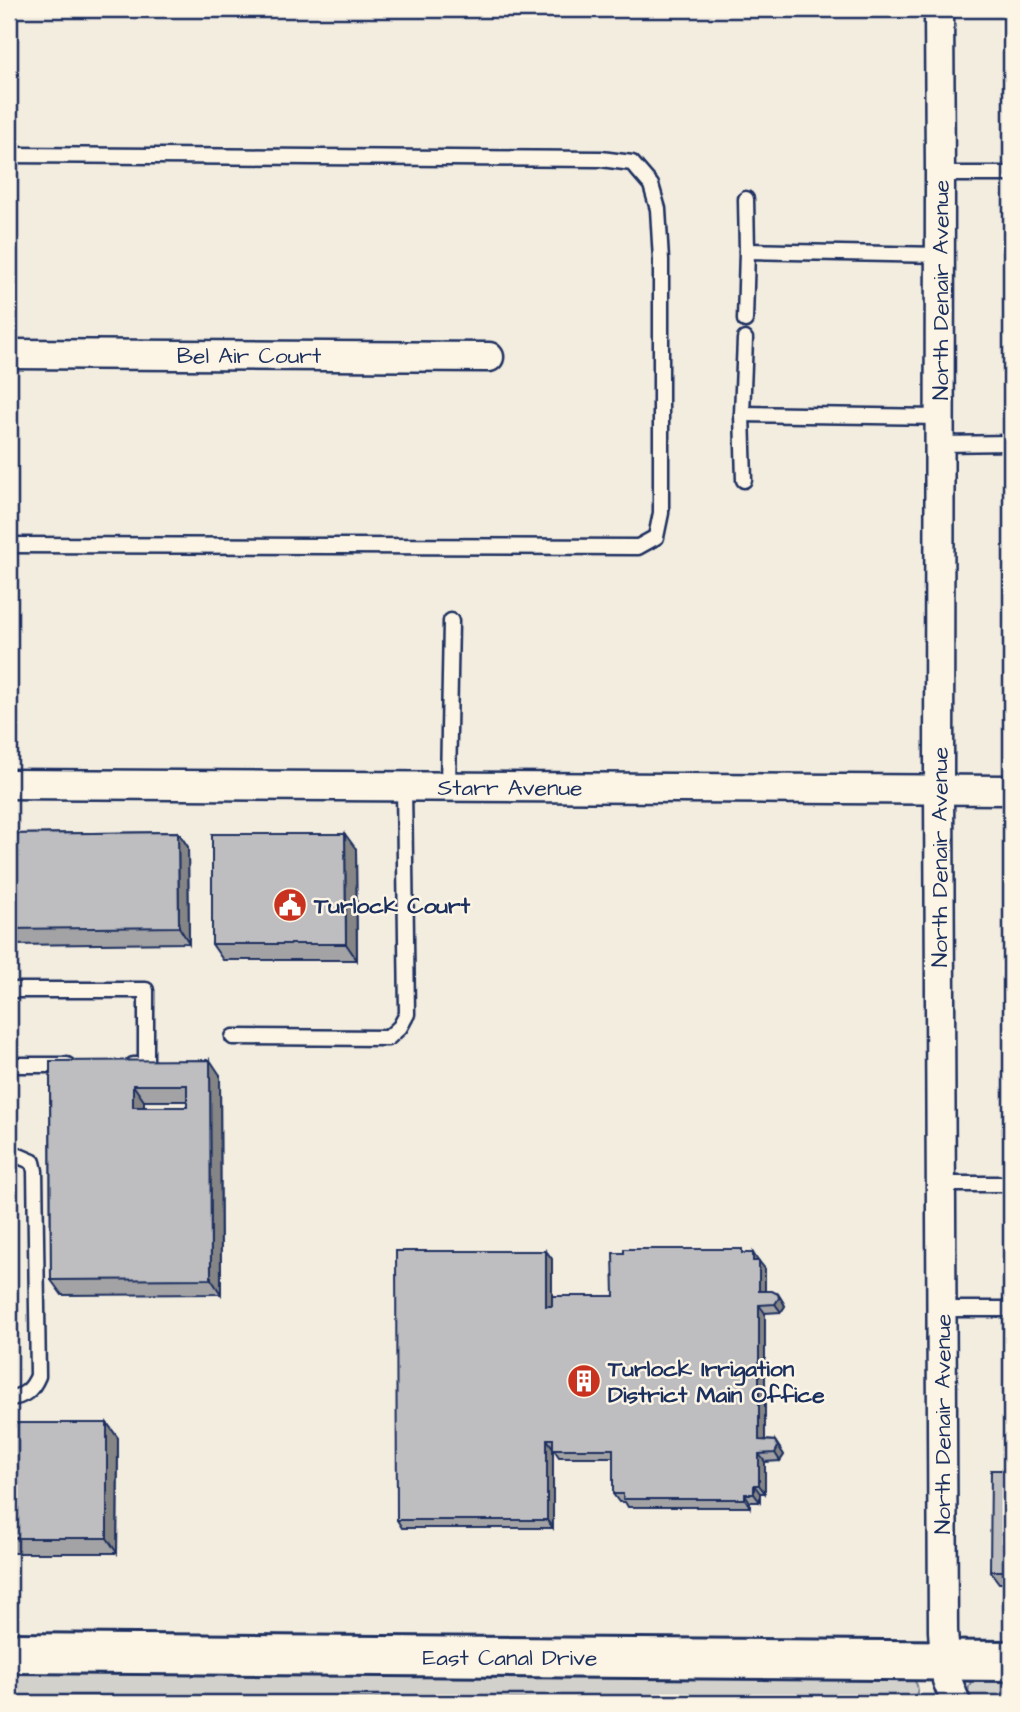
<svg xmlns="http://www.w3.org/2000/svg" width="1020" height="1712" viewBox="0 0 1020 1712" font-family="'Architects Daughter',sans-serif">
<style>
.green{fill:#d3d1cc;stroke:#778095;stroke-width:2}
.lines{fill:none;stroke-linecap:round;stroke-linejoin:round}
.service-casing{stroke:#1b2f5e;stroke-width:19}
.minor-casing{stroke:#1b2f5e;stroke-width:33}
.secondary-casing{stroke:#1b2f5e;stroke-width:44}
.service{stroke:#fcf5e5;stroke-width:14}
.minor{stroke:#fcf5e5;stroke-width:28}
.secondary{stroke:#fcf5e5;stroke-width:38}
.wall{fill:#a3a3a5;stroke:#1b2f5e;stroke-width:2;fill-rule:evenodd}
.shaded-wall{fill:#858586;stroke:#1b2f5e;stroke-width:2}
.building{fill:#bebec0;stroke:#1b2f5e;stroke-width:2;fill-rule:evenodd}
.labels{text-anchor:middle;stroke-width:5;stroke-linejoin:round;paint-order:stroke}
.street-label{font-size:23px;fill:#1b2f5e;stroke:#fcf5e5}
.poi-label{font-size:23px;font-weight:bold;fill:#1b2f5e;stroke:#fcf5e5;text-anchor:start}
</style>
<rect width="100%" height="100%" fill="#f3ede0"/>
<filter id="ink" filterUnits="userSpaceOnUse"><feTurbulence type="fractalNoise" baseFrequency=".0143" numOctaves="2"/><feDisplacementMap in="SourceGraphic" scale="14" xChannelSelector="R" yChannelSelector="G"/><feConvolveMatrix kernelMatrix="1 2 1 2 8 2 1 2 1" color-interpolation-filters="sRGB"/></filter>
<g filter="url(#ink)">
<g class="green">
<path d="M9 1671 912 1678C918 1684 920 1691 914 1698L907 1701 9 1696Z"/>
<path d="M1011 1677V1702L977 1701 970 1697C967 1690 968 1684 974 1679Z"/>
</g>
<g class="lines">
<g class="service-casing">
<g id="service">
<path d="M9 155 601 159 632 163 651 185 658 209 661 260V513L656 537 638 547 9 545"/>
<path d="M940 174H1011"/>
<path d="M747 251 940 255"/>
<path d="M745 320 747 251 746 199"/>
<path d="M742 414 940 417"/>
<path d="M940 444 1011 443"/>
<path d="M744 480 742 414 745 339"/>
<path d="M448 786 451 621"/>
<path d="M9 990H146V1065H133"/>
<path d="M233 1037 388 1038 400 1027 407 1014 404 786"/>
<path d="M9 1065H67"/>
<path d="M9 1156H19L33 1162 35 1171 38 1376C32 1390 24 1397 9 1398"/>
<path d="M941 1184H1011"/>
<path d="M942 1309H1011"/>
</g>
</g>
<g class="minor-casing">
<g id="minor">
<path d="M939 9 940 174 939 789 943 1631 947 1680 956 1703"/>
<path d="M9 354 489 357"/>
<path d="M9 784 1011 790"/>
</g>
</g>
<g class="secondary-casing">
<path id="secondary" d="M9 1653 1011 1661"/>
</g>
<use href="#service" class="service"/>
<use href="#minor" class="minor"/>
<use href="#secondary" class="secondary"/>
</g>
<g class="wall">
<path d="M178 832 188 847 189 943 9 945V834Z"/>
<path d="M356 849 357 960H223L212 944Z"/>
<path d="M50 1061 220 1075 221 1294 62 1295 51 1280ZM144 1101H187V1107H144Z"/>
<path d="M546 1251 552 1259V1306L614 1296 745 1253 758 1261 765 1269V1291L778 1294 783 1302 785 1306 781 1312 765 1313V1440L775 1441 784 1455 780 1461 765 1462V1493H760V1502H750V1507H628L625 1502H619L613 1494V1457H559L553 1448V1528H402L397 1520Z"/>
<path d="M9 1423H107L118 1438 117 1553H9Z"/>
<path d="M1011 1470V1583H999L990 1571Z"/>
</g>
<g class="shaded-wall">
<path d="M178 832 188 847 189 943 179 927Z"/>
<path d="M345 834 356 849 357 960 346 944Z"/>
<path d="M210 1060 220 1075 221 1294 211 1279Z"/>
<path d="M133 1085 144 1101V1122L133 1107Z"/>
<path d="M546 1251 552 1259V1315L546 1306Z"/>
<path d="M753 1253 758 1261H753Z"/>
<path d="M759 1261 765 1269V1299L759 1291Z"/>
<path d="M778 1294 783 1302 785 1306 781 1312 775 1304Z"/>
<path d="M759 1305 765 1313V1448L759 1440Z"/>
<path d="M107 1423 118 1438 117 1553 107 1538Z"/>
<path d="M547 1439 553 1448V1528L547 1520Z"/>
<path d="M775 1441 784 1455 780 1461 775 1453Z"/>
<path d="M759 1454 765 1462V1493L759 1485Z"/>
<path d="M754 1485 760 1493V1502L754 1494Z"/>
<path d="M745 1494 750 1502V1507L745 1499Z"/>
</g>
<g class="building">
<path d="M178 832 179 927 9 929V834Z"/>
<path d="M212 834H345L346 944H212Z"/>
<path d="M210 1060 211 1279 51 1280 50 1061ZM133 1085H187V1107H133Z"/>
<path d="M624 1249H742V1253H753V1261H759V1291H772L778 1294 779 1298 775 1304 759 1305V1440L775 1441 778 1447 775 1453 759 1454V1485H754V1494H745V1499H623V1494H613V1449H553V1439H547V1520H397L396 1251H546V1306H552V1296H614L613 1253H624Z"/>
<rect x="9" y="1423" width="98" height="115"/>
<path d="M991 1470H1011V1571H990Z"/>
</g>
</g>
<defs>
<g id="civic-disc" transform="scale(1.75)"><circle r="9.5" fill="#c8321e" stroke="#fcf5e5"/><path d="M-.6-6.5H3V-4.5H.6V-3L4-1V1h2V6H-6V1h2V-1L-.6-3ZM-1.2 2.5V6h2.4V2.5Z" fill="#fff"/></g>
<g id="building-disc" transform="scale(1.75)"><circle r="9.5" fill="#c8321e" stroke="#fcf5e5"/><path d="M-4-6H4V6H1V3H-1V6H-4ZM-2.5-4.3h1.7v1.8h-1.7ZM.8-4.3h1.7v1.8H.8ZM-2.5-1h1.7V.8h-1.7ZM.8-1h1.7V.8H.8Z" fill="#fff"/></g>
</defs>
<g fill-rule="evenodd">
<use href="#civic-disc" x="290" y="905"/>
<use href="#building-disc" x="584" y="1381"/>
</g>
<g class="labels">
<g class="street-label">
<text transform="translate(940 290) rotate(-90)" y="8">North Denair Avenue</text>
<text x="249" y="363">Bel Air Court</text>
<text x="510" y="795">Starr Avenue</text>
<text transform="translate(939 857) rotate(-90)" y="8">North Denair Avenue</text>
<text transform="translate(942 1424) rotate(-90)" y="8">North Denair Avenue</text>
<text x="510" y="1665">East Canal Drive</text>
</g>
<g class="poi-label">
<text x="314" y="913">Turlock Court</text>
<text x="608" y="1376">Turlock Irrigation<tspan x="608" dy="26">District Main Office</tspan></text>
</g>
</g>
<rect width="1020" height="1712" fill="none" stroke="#fcf5e5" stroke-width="35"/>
<rect x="18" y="18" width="985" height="1677" fill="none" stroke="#1b2f5e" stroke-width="2.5" filter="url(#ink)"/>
</svg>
